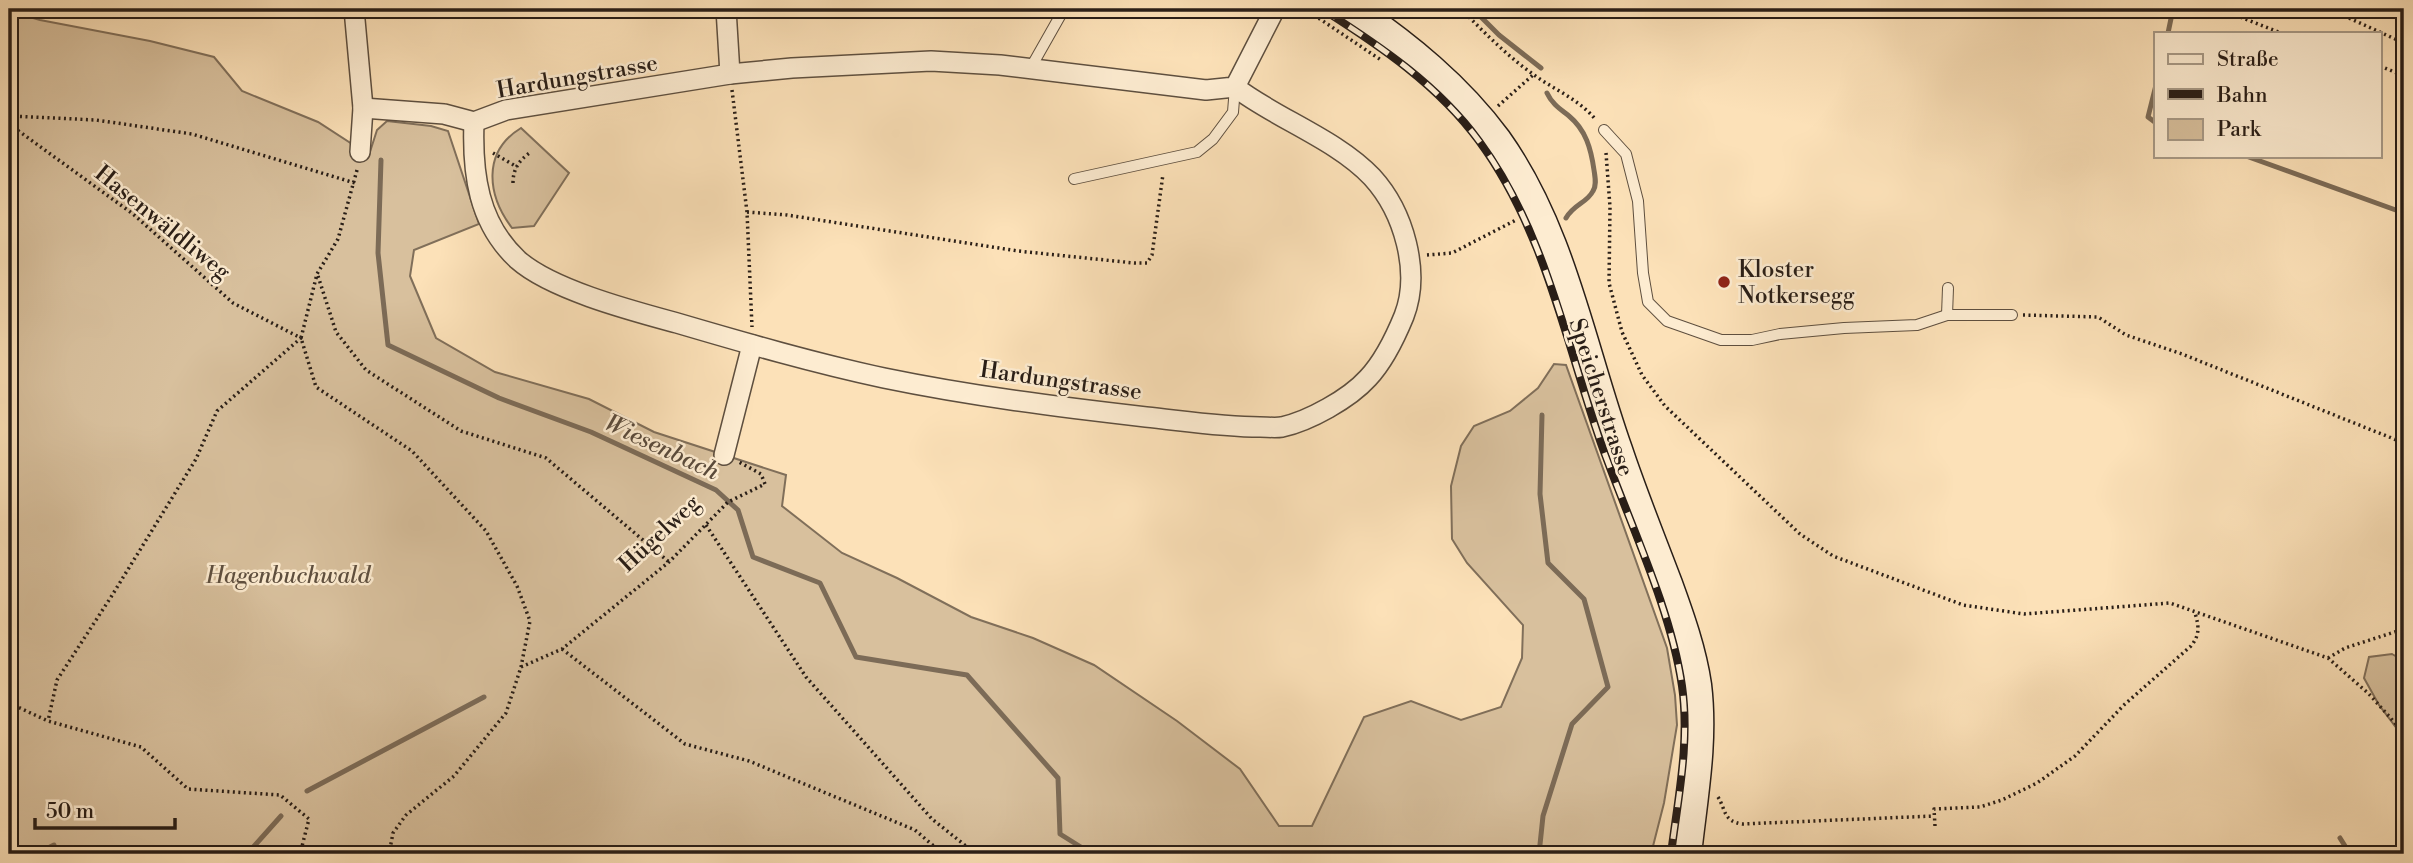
<svg xmlns="http://www.w3.org/2000/svg" width="2413" height="863" viewBox="0 0 2413 863" font-family="'Libre Bodoni',serif">
<style>
.green{fill:#d8c09d;stroke:#806f5a;stroke-width:2}
.lines{fill:none;stroke-linecap:round;stroke-linejoin:round}
.stream{stroke:#7c6b57;stroke-width:5}
.service-casing{stroke:#5e4f3f;stroke-width:12}
.minor-casing{stroke:#5e4f3f;stroke-width:22}
.secondary-casing{stroke:#291e17;stroke-width:31}
.path{stroke:#291e17;stroke-width:3.5;stroke-dasharray:2 3.5;stroke-linecap:butt}
.service{stroke:#fdecd1;stroke-width:10}
.minor{stroke:#fdecd1;stroke-width:19}
.secondary{stroke:#fdecd1;stroke-width:28}
.rail-casing{stroke:#291e17;stroke-width:8}
.rail{stroke:#fdecd1;stroke-width:5;stroke-dasharray:16;stroke-linecap:butt}
.poi-dot{fill:#8f2418;stroke:#fdecd1;stroke-width:2.5}
.labels{text-anchor:middle;stroke-width:5;stroke-linejoin:round;paint-order:stroke}
.street-label{font-size:23px;fill:#291e17;stroke:#fdecd1}
.poi-label{font-size:23px;fill:#291e17;stroke:#fdecd1;text-anchor:start}
.park-label{font-size:23px;font-style:italic;fill:#5e4f3f;stroke:#fdecd1}
.water-label{font-size:24px;font-style:italic;fill:#5a4b3c;stroke:#fdecd1}
</style>
<rect width="100%" height="100%" fill="#fce1b8"/>
<filter id="stains"><feTurbulence type="fractalNoise" baseFrequency=".00286" numOctaves="4"/><feColorMatrix values="0 0 0 0 .2 0 0 0 0 .09 0 0 0 0 .02 0 0 0 .5 -.17"/></filter>
<radialGradient id="worn" r=".72"><stop offset=".6" stop-color="#630" stop-opacity="0"/><stop offset="1" stop-color="#630" stop-opacity=".3"/></radialGradient>
<g class="green">
<path d="M9 11 40 20 150 41 214 57 242 91 318 122 369 155 377 130 387 121 431 126 448 131 479 224 414 250 410 276 436 338 495 372 589 399 654 432 786 475 782 506 842 553 897 578 971 617 1033 638 1094 665 1177 721 1240 769 1279 826H1312L1364 717 1411 701 1461 720 1501 707 1522 658 1523 625 1467 563 1452 539 1451 486 1461 446 1474 426 1510 411 1538 388 1554 364 1566 365 1667 648 1675 695 1677 725 1664 803 1651 854H9Z"/>
<path d="M521 128 569 173 534 226 512 228C487 195 482 152 521 128Z"/>
<path d="M2392 654 2404 661V738L2379 705 2364 678 2369 657Z"/>
</g>
<g class="lines">
<g class="stream">
<path d="M1473 9 1499 35 1541 68"/>
<path d="M2168 33 2173 9"/>
<path d="M2156 85 2148 117 2156 123"/>
<path d="M1547 93C1552 104 1560 109 1569 116 1586 130 1591 149 1594 170 1595 177 1597 185 1593 191 1587 203 1574 204 1566 218"/>
<path d="M2246 156 2404 213"/>
<path d="M381 160 378 253 388 345 499 398 591 432 716 490 738 510 753 557 820 583 856 657 967 675 1058 778 1060 834 1092 854"/>
<path d="M307 791 484 697"/>
<path d="M2340 838 2350 854"/>
<path d="M36 854 54 845"/>
<path d="M247 854 281 816"/>
<path d="M1539 854 1543 816 1572 724 1608 687 1584 599 1548 563 1540 494 1542 415"/>
</g>
<g class="service-casing">
<g id="service">
<path d="M1030 69 1064 9"/>
<path d="M1604 130 1626 154 1638 201 1643 273 1648 302 1667 321 1721 340H1752L1780 334 1844 328 1917 325 1947 315H2012"/>
<path d="M1074 179 1197 152 1213 139 1233 112 1235 87"/>
<path d="M1947 315 1948 288"/>
</g>
</g>
<g class="minor-casing">
<g id="minor">
<path d="M354 9 363 108 360 152"/>
<path d="M726 9 730 74"/>
<path d="M363 108 444 114 474 122 506 110 730 74 792 68 931 61 1000 65 1206 90 1235 87 1275 9"/>
<path d="M474 122C472 173 478 223 518 260 552 290 633 311 677 323 745 343 814 363 884 378 971 396 1059 407 1146 417 1184 421 1222 427 1260 427 1267 427 1275 428 1282 427 1309 421 1349 399 1368 378 1384 361 1395 338 1404 316 1421 272 1404 212 1372 177 1336 139 1275 118 1235 87"/>
<path d="M724 455 752 345"/>
</g>
</g>
<g class="secondary-casing">
<path id="secondary" d="M1353 9C1407 46 1458 87 1497 140 1562 231 1581 346 1618 450 1633 495 1651 539 1668 584 1680 617 1692 651 1697 685 1704 742 1693 798 1687 854"/>
</g>
<g class="path">
<path d="M1305 9 1381 60"/>
<path d="M1461 9C1483 31 1504 53 1530 72 1552 89 1578 98 1596 120"/>
<path d="M2220 9 2281 33"/>
<path d="M2329 9 2404 43"/>
<path d="M2380 66 2404 76"/>
<path d="M732 90 747 212 752 327"/>
<path d="M1498 106 1533 75"/>
<path d="M9 116 96 120 192 134 355 183"/>
<path d="M9 124 133 214 233 303 301 338 217 411 196 459 111 597 57 680 48 721"/>
<path d="M493 153 517 167"/>
<path d="M1606 153 1610 207 1609 283 1622 332 1642 375 1665 406 1800 534 1833 556 1963 605 2024 614 2170 603 2328 658 2369 694 2404 733"/>
<path d="M357 170 338 239 317 274 301 338 316 387 412 451 486 531 517 586 530 621 521 667 506 713 454 776 406 815 393 833 389 854"/>
<path d="M513 183C513 169 519 160 531 152"/>
<path d="M747 212 787 215 1018 251 1134 263H1147L1152 255 1163 174"/>
<path d="M1427 255 1452 253 1516 220"/>
<path d="M318 276 336 332 366 370 461 431 546 458 669 562"/>
<path d="M2023 315 2098 317 2126 335 2182 354 2404 443"/>
<path d="M706 525 806 677 932 819 976 854"/>
<path d="M562 649 685 744 749 761 915 830 943 854"/>
<path d="M2328 658 2345 648 2404 629"/>
<path d="M521 667 562 649 669 562 728 502 765 484 761 474 739 462"/>
<path d="M9 703 48 721 141 747 188 789 280 795 309 819 300 854"/>
<path d="M1718 797C1726 810 1723 821 1742 824L1934 816"/>
<path d="M1935 826 1934 809 1980 807 2002 800 2037 783 2075 756 2125 704 2191 646C2200 635 2199 626 2195 613"/>
</g>
<use href="#service" class="service"/>
<use href="#minor" class="minor"/>
<use href="#secondary" class="secondary"/>
<g class="rail-casing">
<path id="rail" d="M1322 9C1380 46 1438 85 1479 141 1546 232 1566 345 1603 449 1630 524 1671 609 1682 686 1690 742 1678 798 1671 854"/>
</g>
<use href="#rail" class="rail"/>
</g>
<circle class="poi-dot" cx="1724" cy="282" r="7"/>
<g class="labels">
<g class="street-label">
<text transform="translate(577 76) rotate(-10)" y="8">Hardungstrasse</text>
<text transform="translate(163 222) rotate(39)" y="8">Hasenwäldliweg</text>
<text transform="translate(1061 380) rotate(8)" y="8">Hardungstrasse</text>
<text transform="translate(1602 397) rotate(72)" y="8">Speicherstrasse</text>
<text transform="translate(659 533) rotate(-43)" y="8">Hügelweg</text>
</g>
<g class="poi-label">
<text x="1738" y="277">Kloster<tspan x="1738" dy="26">Notkersegg</tspan></text>
</g>
<g class="park-label">
<text x="288" y="583">Hagenbuchwald</text>
</g>
<g class="water-label">
<text transform="translate(662 447) rotate(25)" y="8">Wiesenbach</text>
</g>
</g>
<rect width="2413" height="863" fill="none" stroke="#fce1b8" stroke-width="35"/>
<rect x="10" y="10" width="2392" height="842" fill="none" stroke="#291e17" stroke-width="3.5"/>
<rect x="18" y="18" width="2378" height="828" fill="none" stroke="#291e17" stroke-width="2"/>
<rect x="2154" y="32" width="228" height="126" fill="#fdecd1" stroke="#a89a87" stroke-width="2"/>
<rect x="2168" y="54" width="35" height="10" fill="#fdecd1" stroke="#a89a87" stroke-width="2"/>
<text x="2217" y="66" font-size="21" fill="#291e17">Straße</text>
<rect x="2168" y="89" width="35" height="10" fill="#291e17" stroke="#a89a87" stroke-width="2"/>
<text x="2217" y="102" font-size="21" fill="#291e17">Bahn</text>
<rect x="2168" y="119" width="35" height="21" fill="#d8c09d" stroke="#a89a87" stroke-width="2"/>
<text x="2217" y="136" font-size="21" fill="#291e17">Park</text>
<path d="M35 818v10h140v-10" fill="none" stroke="#291e17" stroke-width="3.5"/>
<text x="46" y="818" font-size="21" fill="#291e17" stroke="#fdecd1" stroke-width="5" paint-order="stroke">50 m</text>
<rect width="100%" height="100%" filter="url(#stains)"/>
<rect width="100%" height="100%" fill="url(#worn)"/>
</svg>
